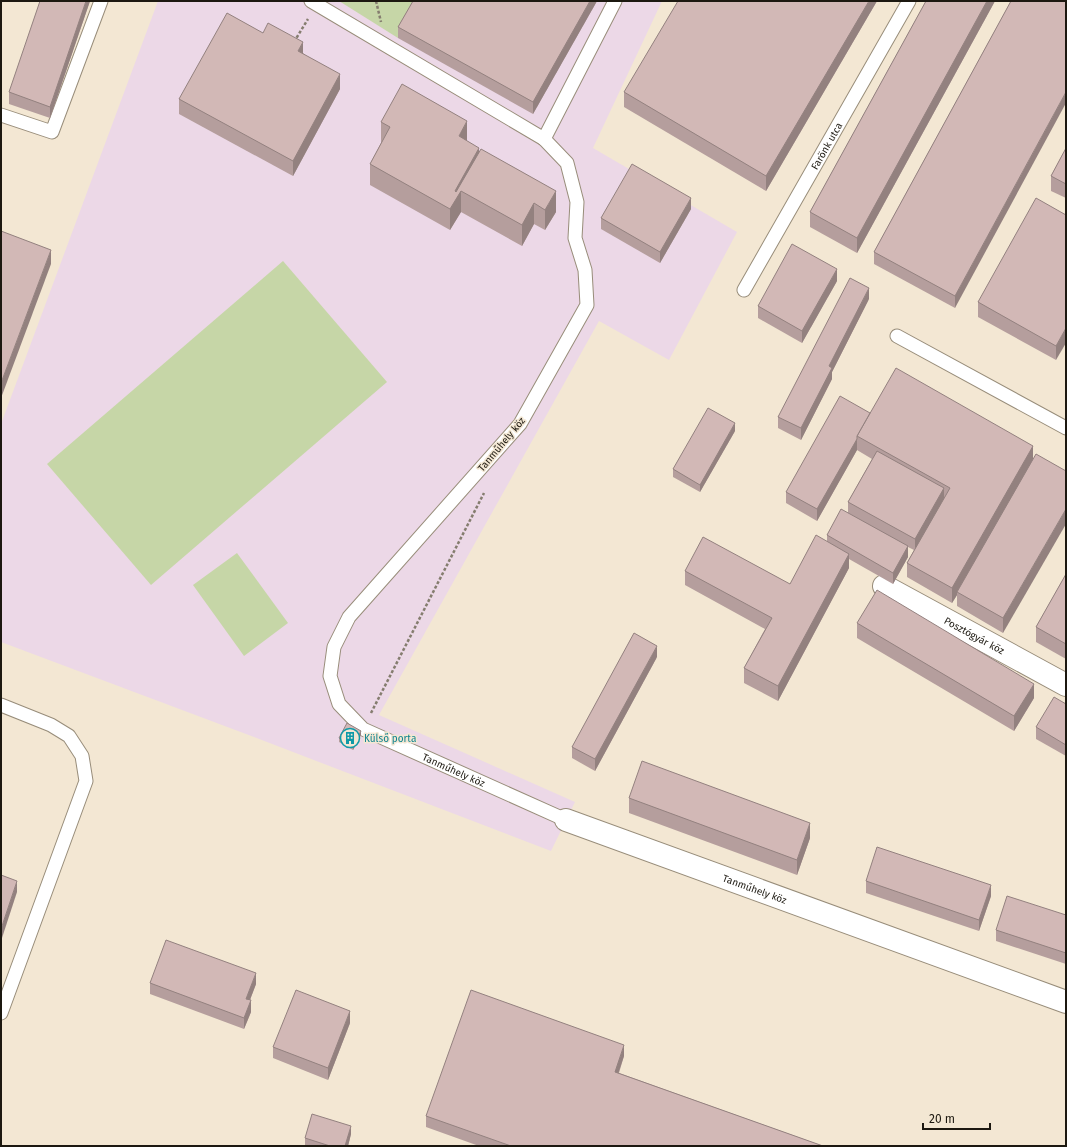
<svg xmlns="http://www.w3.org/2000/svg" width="1067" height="1147" viewBox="0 0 1067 1147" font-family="'Fira Sans',sans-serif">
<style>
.education{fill:#ecd8e7}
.green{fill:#c6d6a7}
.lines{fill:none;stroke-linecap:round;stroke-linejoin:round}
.lane-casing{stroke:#988d7a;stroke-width:15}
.street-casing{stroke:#988d7a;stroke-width:24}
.path{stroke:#857d6f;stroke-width:2.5;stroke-dasharray:3 2;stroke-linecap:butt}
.lane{stroke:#fff;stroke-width:13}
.street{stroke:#fff;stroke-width:22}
.wall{fill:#b59e9d}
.shaded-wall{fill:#93817f}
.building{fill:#d2b8b6;stroke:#93817f}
.labels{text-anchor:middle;stroke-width:3;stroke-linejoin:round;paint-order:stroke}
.street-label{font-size:10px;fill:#1c1810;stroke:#f3e7d3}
.culture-label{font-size:10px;fill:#0d838f;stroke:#f3e7d3;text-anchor:start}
</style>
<rect width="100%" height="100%" fill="#f3e7d3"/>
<path class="education" d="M158 1H662L593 148 737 232 669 360 599 321 379 715 575 802 551 851 246 734 1 642V424Z"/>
<g class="green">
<path d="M339 1H419L398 38Z"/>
<path d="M283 261 387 382 151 585 47 464Z"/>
<path d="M237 553 288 623 244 656 193 585Z"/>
</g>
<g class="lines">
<g class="lane-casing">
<g id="lane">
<path d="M311 1 544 139 615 1"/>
<path d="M1 115 52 132 101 1"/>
<path id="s1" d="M544 139 567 163 577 202 575 238 585 270 587 305 520 424 349 617 334 647 330 676 339 704 363 729 566 820"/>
<path id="s2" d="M744 290 909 1"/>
<path d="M897 336 1066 428"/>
<path d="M1 705 51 725 69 736 82 756 86 781 1 1013"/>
</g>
</g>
<g class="street-casing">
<g id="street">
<path id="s3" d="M884 586 1066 685"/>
<path id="s4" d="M566 820 1066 1002"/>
</g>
</g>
<g class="path">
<path d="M376 1 381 22"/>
<path d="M294 42 308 19"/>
<path d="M371 713 484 493"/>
</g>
<use href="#lane" class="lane"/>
<use href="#street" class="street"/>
</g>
<g class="wall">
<path d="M90 1 50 118 9 104V92Z"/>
<path d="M413 1H597L533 114 398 38V27Z"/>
<path d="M877 1 766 191 624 107V92Z"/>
<path d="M926 1H995L857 253 810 227V212Z"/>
<path d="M1011 1 955 308 874 264V252Z"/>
<path d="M263 33 303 53 340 89 293 176 179 114V99Z"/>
<path d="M381 122 467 141 556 212 545 230 534 224 522 246 461 212 450 230 370 185V164L381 143Z"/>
<path d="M1066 148V198L1051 191V176Z"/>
<path d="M691 209 660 263 601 229V218Z"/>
<path d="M1066 215 1056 360 978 317V302Z"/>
<path d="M837 281 802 343 758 318V306Z"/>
<path d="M869 299 832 372V379L801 440 778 428V417Z"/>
<path d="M870 413 1033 446 1003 633 957 606V595L952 603 907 577V563L914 550 908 547V557L893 584 849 559V568L778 701 744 683V668L765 629 685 585V571L790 584 827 541V535L848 512V502L872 459 857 450 817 521 786 503V492Z"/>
<path d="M735 431 700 492 673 477V469Z"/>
<path d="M1066 574V659L1036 642V627Z"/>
<path d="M857 623 1034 698 1014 731 857 638Z"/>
<path d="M657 657 595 771 572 758V747Z"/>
<path d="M1066 704V756L1036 739V727Z"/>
<path d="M361 735 353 750 339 742V738Z"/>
<path d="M629 798 810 838 797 875 629 813Z"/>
<path d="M866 881 991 896 979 931 866 893Z"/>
<path d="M1066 915V964L996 941V930Z"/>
<path d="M150 983 256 984 250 1000 251 1012 244 1029 150 994Z"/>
<path d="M350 1023 328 1080 273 1058V1047Z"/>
<path d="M624 1056 619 1073 823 1146H479L426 1127V1116Z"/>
<path d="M351 1134 348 1146H305V1138Z"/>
</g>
<g class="shaded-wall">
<path d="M86 1H90L50 118V107Z"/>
<path d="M590 1H597L533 114V102Z"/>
<path d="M869 1H877L766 191V176Z"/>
<path d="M987 1H995L857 253V238Z"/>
<path d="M303 42V57L298 51Z"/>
<path d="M340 74V89L293 176V161Z"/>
<path d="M1066 92V103L955 308V296Z"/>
<path d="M467 121V142L459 136Z"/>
<path d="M479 148V168L461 191V212L450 230V209L455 191Z"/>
<path d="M556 191V212L545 230V210Z"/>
<path d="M691 198V209L660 263V252Z"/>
<path d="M534 203V224L522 246V225Z"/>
<path d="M51 250V264L1 398V383Z"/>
<path d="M837 269V281L802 343V331Z"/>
<path d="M869 288V299L832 372V379L801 440V428L829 366Z"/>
<path d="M1066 328V343L1056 360V346Z"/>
<path d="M735 423V431L700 492V485Z"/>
<path d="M857 439V450L817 521V509Z"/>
<path d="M1033 446V461L957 592V595L952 603V588Z"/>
<path d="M944 488V500L915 551V539Z"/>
<path d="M1066 509V524L1003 633V618Z"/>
<path d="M908 546V557L893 584V573Z"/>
<path d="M849 554V568L778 701V686Z"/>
<path d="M657 646V657L595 771V759Z"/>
<path d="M1034 684V698L1014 731V716Z"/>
<path d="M361 731V735L353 750V746Z"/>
<path d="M810 823V838L797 875V860Z"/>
<path d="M17 881V892L1 941V929Z"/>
<path d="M991 885V896L979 931V920Z"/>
<path d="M256 973V984L246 1010V999Z"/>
<path d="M251 1000V1012L244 1029V1018Z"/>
<path d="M350 1011V1023L328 1080V1068Z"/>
<path d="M624 1045V1056L615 1083V1072Z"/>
<path d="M351 1126V1134L348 1146H345Z"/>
</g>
<g class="building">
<path d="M40 1H86L50 107 9 92Z"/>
<path d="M413 1H590L533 102 398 27Z"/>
<path d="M678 1H869L766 176 624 92Z"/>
<path d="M926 1H987L857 238 810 212Z"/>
<path d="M1011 1H1066V92L955 296 874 252Z"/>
<path d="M227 13 263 33 268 23 303 42 298 51 340 74 293 161 179 99Z"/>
<path d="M402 84 467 121 459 136 479 148 455 191 456 192 481 149 556 191 545 210 534 203 522 225 461 191 450 209 370 164 390 127 381 122Z"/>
<path d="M1066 148V184L1051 176Z"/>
<path d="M632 164 691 198 660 252 601 218Z"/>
<path d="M1036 198 1066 215V328L1056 346 978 302Z"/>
<path d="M1 231 51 250 1 383Z"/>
<path d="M792 244 837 269 802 331 758 306Z"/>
<path d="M850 278 869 288 829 366 832 368 801 428 778 417Z"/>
<path d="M896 368 1033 446 952 588 907 563 950 488 857 436Z"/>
<path d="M840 396 870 413 857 436V439L817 509 786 492Z"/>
<path d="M708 408 735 423 700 485 673 469Z"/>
<path d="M877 451 944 488 915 539 848 502Z"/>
<path d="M1036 454 1066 471V509L1003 618 957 592Z"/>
<path d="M841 509 908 546 893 573 827 535Z"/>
<path d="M816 535 849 554 778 686 744 668 772 618 685 571 703 537 790 584Z"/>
<path d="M1066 574V644L1036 627Z"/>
<path d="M877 590 1034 684 1014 716 857 623Z"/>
<path d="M634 633 657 646 595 759 572 747Z"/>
<path d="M1054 697 1066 704V745L1036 727Z"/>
<path d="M347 723 361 731 353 746 339 738Z"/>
<path d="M642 761 810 823 797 860 629 798Z"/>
<path d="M877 847 991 885 979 920 866 881Z"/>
<path d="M1 875 17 881 1 929Z"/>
<path d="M1007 896 1066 915V953L996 930Z"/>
<path d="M166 940 256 973 246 999 251 1000 244 1018 150 983Z"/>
<path d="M296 990 350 1011 328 1068 273 1047Z"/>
<path d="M471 990 624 1045 615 1072 823 1146H511L426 1116Z"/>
<path d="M312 1114 351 1126 345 1146H330L305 1138Z"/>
</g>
<defs>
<g id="building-ring" transform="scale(1)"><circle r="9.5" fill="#f3e7d3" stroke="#0f9aa8" stroke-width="1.5"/><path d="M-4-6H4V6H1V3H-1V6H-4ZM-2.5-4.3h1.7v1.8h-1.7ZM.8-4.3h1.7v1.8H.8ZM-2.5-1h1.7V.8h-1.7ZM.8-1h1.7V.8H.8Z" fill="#0f9aa8"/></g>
</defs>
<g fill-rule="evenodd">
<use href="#building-ring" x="350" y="738"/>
</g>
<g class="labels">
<g class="street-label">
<text dy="4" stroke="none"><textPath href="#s2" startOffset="166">Farönk utca</textPath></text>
<text transform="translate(501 444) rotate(-50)" y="4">Tanműhely köz</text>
<text dy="4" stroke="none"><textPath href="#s3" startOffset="103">Posztógyár köz</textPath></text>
<text dy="4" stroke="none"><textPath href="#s1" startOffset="799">Tanműhely köz</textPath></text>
<text dy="4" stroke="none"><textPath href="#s4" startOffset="201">Tanműhely köz</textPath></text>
</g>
<g class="culture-label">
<text x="364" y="742">Külső porta</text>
</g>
</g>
<rect width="1067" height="1147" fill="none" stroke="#1c1810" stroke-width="4"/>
<path d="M923 1123v6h67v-6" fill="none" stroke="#1c1810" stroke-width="2"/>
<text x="929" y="1123" font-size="12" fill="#1c1810" stroke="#f3e7d3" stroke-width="3" paint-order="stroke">20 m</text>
</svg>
